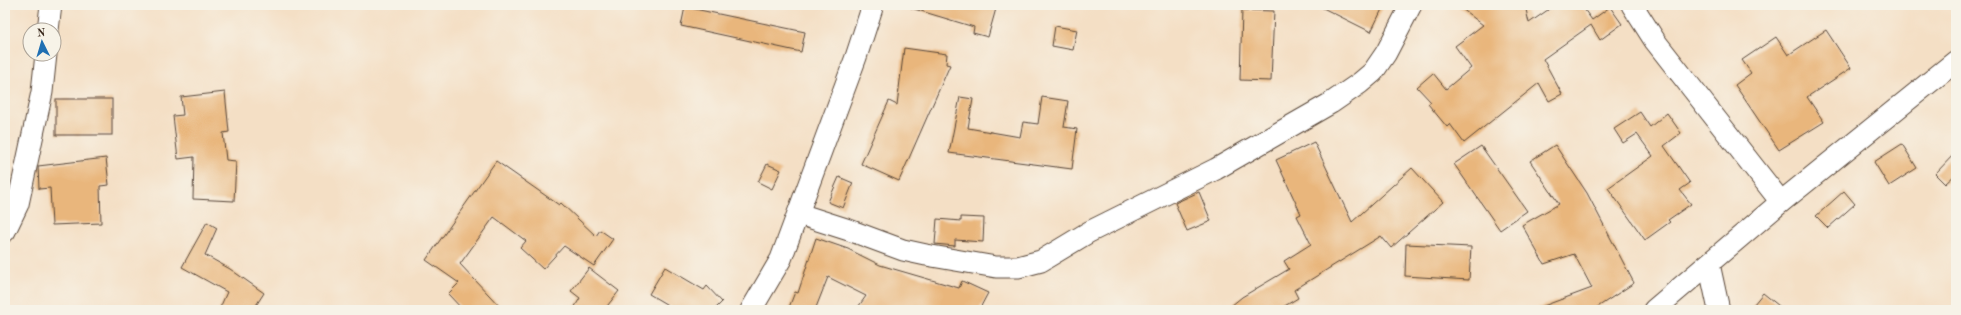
<svg xmlns="http://www.w3.org/2000/svg" width="1961" height="315" viewBox="0 0 1961 315" font-family="'Old Standard TT',serif">
<style>
.building{fill:#e9b67b}
.lines{fill:none;stroke-linecap:round;stroke-linejoin:round}
.street-casing{stroke:#574537;stroke-width:23}
.street{stroke:#fff;stroke-width:21}
</style>
<rect width="100%" height="100%" fill="#f7f3e8"/>
<filter id="ink" filterUnits="userSpaceOnUse"><feTurbulence type="fractalNoise" baseFrequency=".025" numOctaves="2"/><feDisplacementMap in="SourceGraphic" scale="8" xChannelSelector="R" yChannelSelector="G"/><feConvolveMatrix kernelMatrix="1 2 1 2 8 2 1 2 1" color-interpolation-filters="sRGB"/></filter>
<filter id="wash" filterUnits="userSpaceOnUse"><feTurbulence type="fractalNoise" baseFrequency=".012" numOctaves="4" result="noise"/><feDisplacementMap in="SourceGraphic" scale="16" xChannelSelector="R" yChannelSelector="G"/><feGaussianBlur stdDeviation="0.9" result="paint"/><feColorMatrix in="noise" values="0 0 0 0 0 0 0 0 0 0 0 0 0 0 0 0 0 1.4 0 .05"/><feComposite in="paint" operator="in"/></filter>
<g filter="url(#wash)">
<rect width="100%" height="100%" fill="#f4dfc5"/>
<g id="blocks">
<g class="building">
<path d="M912 5H997L988 37 973 33 974 27 911 8Z"/>
<path d="M1317 5H1384L1371 32Z"/>
<path d="M1457 5H1525L1529 23 1555 5H1581L1592 20 1610 7 1622 24 1600 40 1591 25 1543 59 1562 94 1549 101 1539 83 1464 143 1450 124 1447 127 1428 104 1431 102 1417 87 1433 73 1446 89 1471 68 1455 46 1483 25Z"/>
<path d="M685 7 805 32 801 52 681 26Z"/>
<path d="M1242 10 1274 11 1271 81 1240 80Z"/>
<path d="M1055 26 1077 30 1073 50 1052 46Z"/>
<path d="M1826 30 1851 68 1807 97 1824 122 1779 150 1735 85 1751 73 1742 60 1776 37 1788 55Z"/>
<path d="M904 48 947 54 946 64 950 65 899 181 861 164 889 101 897 105Z"/>
<path d="M225 92 229 132 223 133 226 160 236 161 234 201 193 199 194 157 178 159 173 116 183 115 181 97Z"/>
<path d="M960 97 973 99 968 128 1020 137 1023 122 1038 124 1042 97 1068 101 1064 127 1077 129 1072 169 949 153Z"/>
<rect x="56" y="99" width="56" height="36"/>
<path d="M1640 112 1650 127 1667 113 1681 133 1664 146 1690 183 1680 190 1691 204 1668 220 1670 222 1645 240 1608 188 1653 156 1637 134 1623 143 1614 129Z"/>
<path d="M1314 142 1352 222 1412 168 1443 202 1391 248 1381 236 1294 290 1298 298 1278 310H1226L1242 297 1289 269 1284 261 1311 244 1297 216 1301 214 1276 160Z"/>
<path d="M1902 144 1917 168 1889 186 1874 162Z"/>
<path d="M1555 145 1587 193 1634 283 1593 310H1538V308L1592 288 1574 254 1544 264 1522 225 1559 204 1530 161Z"/>
<path d="M1481 146 1527 211 1500 230 1454 164Z"/>
<path d="M1956 152V174L1945 184 1935 174Z"/>
<path d="M106 158 109 185 100 186 101 223 52 225 50 188 39 189 38 166Z"/>
<path d="M496 161 559 205 561 203 596 236 600 230 613 239 594 266 564 246 543 269 520 248 526 241 494 217 460 264 503 310H463L448 294 459 283 426 260Z"/>
<path d="M767 164 781 170 772 189 758 182Z"/>
<path d="M839 177 853 183 843 208 828 202Z"/>
<path d="M1844 191 1855 204 1828 228 1816 216Z"/>
<path d="M1199 192 1211 221 1187 231 1175 203Z"/>
<path d="M961 217 984 218 983 242 955 240V246L935 244 937 219 961 221Z"/>
<path d="M207 222 217 228 205 255 230 269 264 293 253 310H219L227 292 182 267Z"/>
<path d="M816 238 848 249 880 265 959 288 962 281 988 293 979 310H856L866 296 828 277 815 310H788L795 292 798 293Z"/>
<path d="M1406 244 1471 247 1469 280 1405 276Z"/>
<path d="M665 267 704 290 707 286 722 302 714 310H676L649 294Z"/>
<path d="M589 268 619 291 604 310H573L580 298 571 291Z"/>
<path d="M1763 293 1784 310H1749Z"/>
</g>
</g>
</g>
<g filter="url(#ink)">
<use href="#blocks" fill-opacity="0" stroke="#574537" stroke-width="1"/>
<g class="lines">
<g class="street-casing">
<g id="street">
<path d="M1632 5 1655 41 1781 202"/>
<path d="M48 30 51 5"/>
<path d="M799 214 849 230 903 250 926 255 996 267H1018L1041 261 1089 232 1216 169 1331 103 1360 83 1373 72 1386 53 1411 5"/>
<path d="M5 231 18 204 42 92 46 54"/>
<path d="M1709 264 1719 310"/>
<path d="M751 310 781 259 856 57 873 5"/>
<path d="M1654 310 1781 202 1956 61"/>
</g>
</g>
<use href="#street" class="street"/>
</g>
</g>
<rect width="1961" height="315" fill="none" stroke="#f7f3e8" stroke-width="20"/>
<g transform="translate(42 42) rotate(355)"><circle r="19" fill="#f7f3e8" stroke="#aca397"/>
<path d="M0-3L7 15L0 10L-7 15Z" fill="#1f6fb2"/>
<text y="-6" font-size="11" font-weight="bold" text-anchor="middle" fill="#3b2a1e">N</text>
</g>
</svg>
